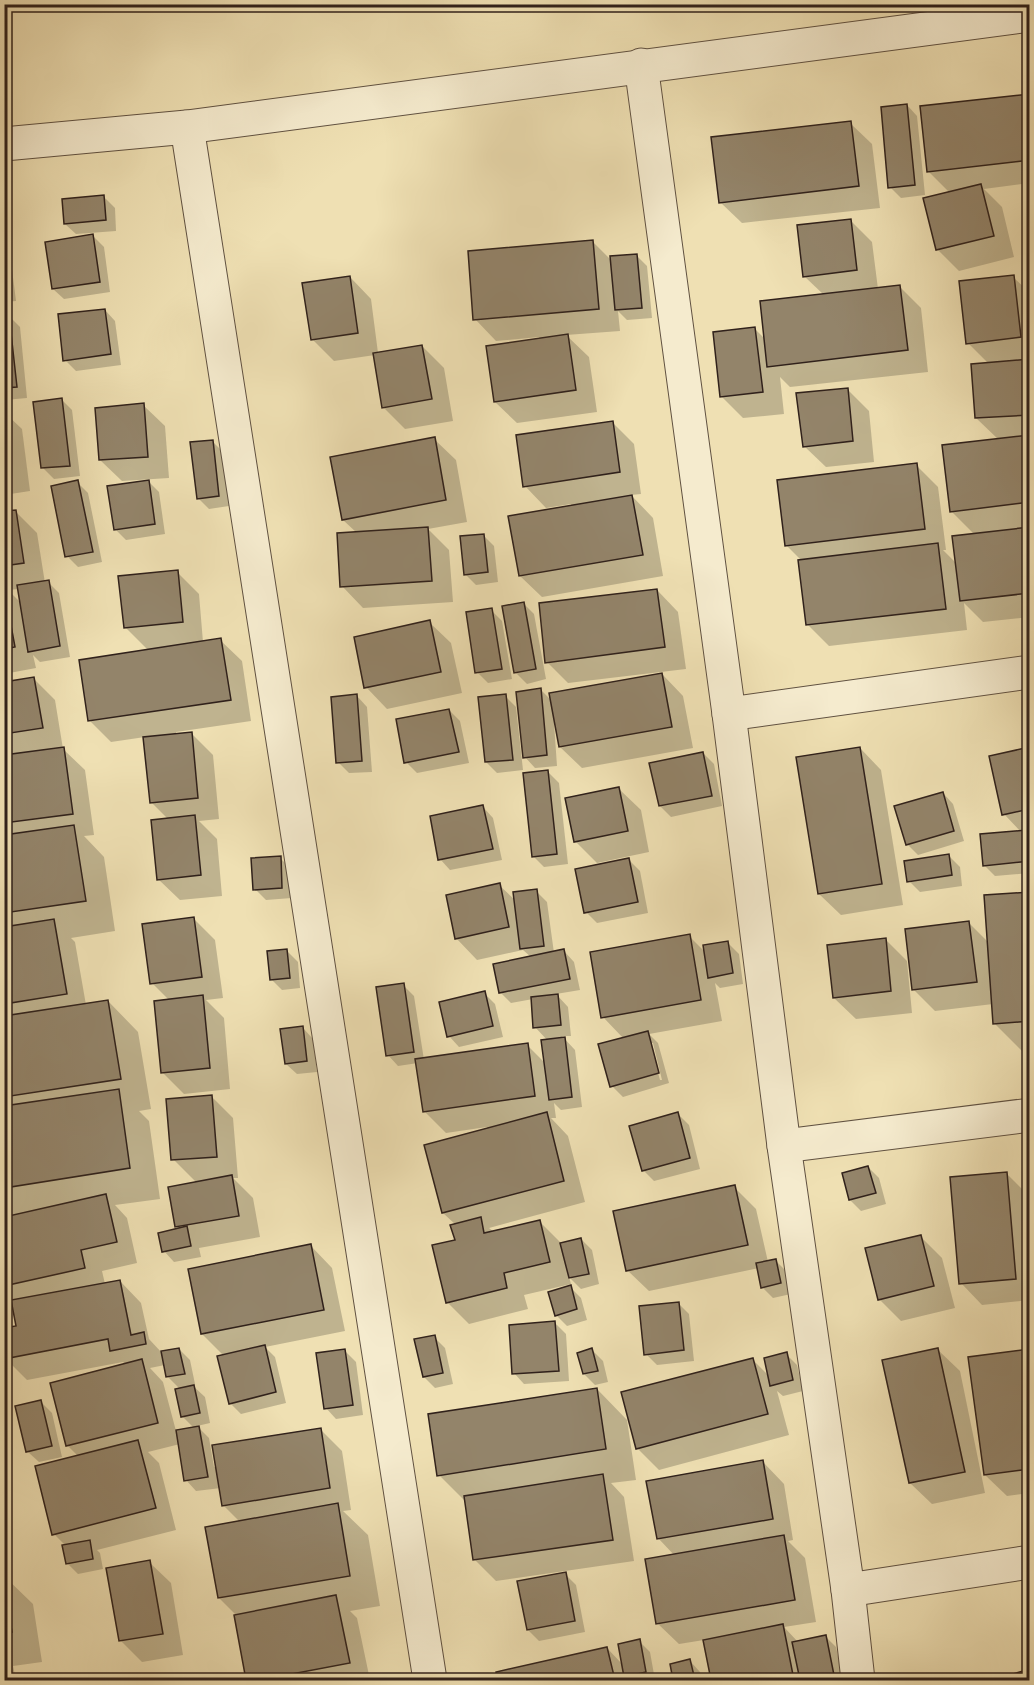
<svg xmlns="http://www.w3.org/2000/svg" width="1034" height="1685" viewBox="0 0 1034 1685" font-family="'Old Standard TT',serif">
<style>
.shadow{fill:#0003;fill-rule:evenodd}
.building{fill:#93846a;stroke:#30211b;stroke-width:1.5}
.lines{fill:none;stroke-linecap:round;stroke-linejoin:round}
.minor-casing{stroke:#605141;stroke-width:35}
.tertiary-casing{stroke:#605141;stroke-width:35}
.minor{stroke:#f5ebce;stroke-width:33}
.tertiary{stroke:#f5ebce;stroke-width:33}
</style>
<rect width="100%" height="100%" fill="#efe0b3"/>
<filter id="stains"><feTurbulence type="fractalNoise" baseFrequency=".00333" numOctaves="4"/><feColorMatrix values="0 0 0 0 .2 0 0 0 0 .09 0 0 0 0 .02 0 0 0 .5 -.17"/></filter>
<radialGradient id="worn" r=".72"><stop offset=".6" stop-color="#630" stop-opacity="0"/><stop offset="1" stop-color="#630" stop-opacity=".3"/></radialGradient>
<g class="shadow">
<path d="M1030 95V183L984 189 1002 207 1014 257 959 271 937 249 950 193 928 171Z"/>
<path d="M907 105 917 116 925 195 901 198 890 187Z"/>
<path d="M850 123 872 144 880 208 742 223 720 202Z"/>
<path d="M104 197 115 208 116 231 76 234 65 224Z"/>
<path d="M850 220 872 242 878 289 900 287 921 308 928 372 790 387 780 377 784 414 743 418 722 397 755 329 766 340 824 295 804 276Z"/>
<path d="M4 234 8 238 16 301 4 302Z"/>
<path d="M93 236 104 247 110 292 64 299 53 289Z"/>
<path d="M593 242 611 260 636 255 647 266 652 318 627 320 618 311 620 331 566 335 589 357 597 412 517 423 495 402 540 340 539 337 496 341 475 319Z"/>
<path d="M350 277 371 299 378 353 422 346 444 368 453 421 405 429 384 408 375 355 334 361 312 339Z"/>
<path d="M1013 277 1030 293V617L983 622 964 603 967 630 829 646 808 625 802 561 786 545 916 465 938 487 946 550H943L957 564 975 535 951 511 999 440 976 418 989 364 968 343Z"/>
<path d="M105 310 115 321 121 365 76 371 65 360Z"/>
<path d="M9 316 20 327 27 398 5 400 4 317Z"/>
<path d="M847 389 869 411 874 462 826 467 804 446Z"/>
<path d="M62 400 72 410 80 476 54 479 43 468Z"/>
<path d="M143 405 165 426 169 478 122 481 100 460Z"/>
<path d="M4 412 22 429 30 491 4 495Z"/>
<path d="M612 422 634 444 641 494 631 495 653 518 663 576 542 597 520 576 572 507 571 504 546 508 525 486Z"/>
<path d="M434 439 456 460 467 522 428 529 449 550 453 602 363 608 342 586 357 533 343 520Z"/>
<path d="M212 441 223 452 229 506 209 509 198 498Z"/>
<path d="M147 480 159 492 165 534 126 540 115 529Z"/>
<path d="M77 482 88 493 102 562 78 567 67 556Z"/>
<path d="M15 511 37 533 45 583 48 582 59 593 70 657 40 662 33 655 36 668 4 674V513ZM19 589 21 603 8 590Z"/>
<path d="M483 535 494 546 498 582 476 585 465 574Z"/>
<path d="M177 572 199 594 203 642 220 640 242 661 251 721 176 732V735L191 733 213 755 219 819 199 821 217 839 222 896 180 900 158 879 169 820 152 803 145 737 111 742 90 721 149 651 125 627Z"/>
<path d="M657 590 678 612 686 669 568 683 547 662Z"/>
<path d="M523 603 534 614 546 679 527 684 516 673 504 607Z"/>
<path d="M491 610 502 621 512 679 488 683 477 672Z"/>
<path d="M429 622 451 643 462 693 387 709 366 687Z"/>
<path d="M662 674 683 696 693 748 582 768 560 747 556 722 554 723 557 766 535 768 525 757 541 690 552 701Z"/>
<path d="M33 678 55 700 63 749 85 770 94 835 84 836 104 857 115 931 71 938 75 942 86 1005 108 1001 138 1032 151 1109 139 1111 149 1121 160 1199 115 1205 127 1218 137 1263 102 1271 105 1284 120 1281 141 1303 149 1339 162 1353 179 1349 190 1360 195 1384 192 1385 205 1397 210 1423 197 1426 209 1438 214 1467 320 1429 342 1451 351 1510 343 1511 368 1535 380 1606 350 1611 357 1618 370 1680H248L236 1616H237L219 1598 240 1522 223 1505 221 1488 196 1491 186 1480 180 1444 148 1452 159 1463 176 1530 97 1550 100 1553 103 1569 78 1574 67 1563 66 1546 54 1534 78 1456 67 1445 126 1365 123 1362 27 1380 5 1358 17 1327 14 1310H12L4 1303V1268L13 1266 4 1230V683ZM165 1365 168 1377 180 1389 182 1416 194 1428 176 1431 163 1382 150 1368Z"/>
<path d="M357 696 367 707 372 772 349 773 338 762Z"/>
<path d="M505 696 516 707 523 770 497 773 486 762Z"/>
<path d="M449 710 460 721 469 763 417 773 406 762Z"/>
<path d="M860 748 881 770 903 905 841 915 819 894Z"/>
<path d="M1030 749V873L995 876 984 865 1021 832 1004 814Z"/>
<path d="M703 753 714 764 722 806 671 817 660 806Z"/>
<path d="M548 772 559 783 568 864 544 867 533 856Z"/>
<path d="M619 789 641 810 649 852 597 863 575 841Z"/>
<path d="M943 793 953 804 964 841 918 855 907 844Z"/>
<path d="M483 807 493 818 502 860 450 870 440 859Z"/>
<path d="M949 856 960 867 962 886 920 892 909 881Z"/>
<path d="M280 858 291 869 292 898 266 900 255 889Z"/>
<path d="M629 860 640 871 648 913 597 923 586 912Z"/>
<path d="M499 885 516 901 536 891 547 902 554 953 564 951 574 962 580 990 556 994 568 1007 571 1036H562L575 1050 582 1107 561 1110 554 1103 556 1118H551L568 1136 585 1202 489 1228 494 1232 540 1222 562 1244 581 1239 592 1250 599 1284 581 1289 569 1277 571 1284 524 1295 528 1309 469 1324 447 1302 457 1241 456 1225 443 1213 426 1146 488 1130 487 1127 446 1133 425 1112 418 1063 398 1066 388 1055 403 985 414 996 424 1060 527 1045 546 1064 548 1041 535 1027 533 999 511 1003 500 992 531 957 523 950 477 960 456 938Z"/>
<path d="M1030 893V1053L1025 1054 994 1023 993 1004 935 1011 914 990 969 923 988 942Z"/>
<path d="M194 919 215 940 223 998 206 1000 224 1018 230 1089 184 1094 163 1073 169 1000 152 983Z"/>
<path d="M689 936 706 953 728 943 739 954 743 984 720 988 715 983 722 1021 649 1034 658 1043 669 1083 623 1097 612 1086 624 1039 603 1017ZM650 1043H653L662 1080H660Z"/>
<path d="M885 939 907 961 912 1013 856 1019 834 998Z"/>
<path d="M287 951 298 962 300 988 282 990 271 979Z"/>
<path d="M484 993 495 1004 503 1037 459 1047 449 1036Z"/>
<path d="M303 1028 313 1039 317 1072 297 1074 286 1064Z"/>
<path d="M211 1096 233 1118 238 1178H233L253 1198 260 1237 199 1248 201 1257 174 1262 164 1251 179 1229 177 1227 197 1183 173 1159Z"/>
<path d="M678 1114 689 1125 700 1169 654 1181 643 1170Z"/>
<path d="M868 1167 879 1178 886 1204 861 1211 850 1200 843 1174Z"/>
<path d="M1007 1174 1028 1195 1030 1300 982 1305 961 1283Z"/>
<path d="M734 1187 756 1209 768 1262 775 1260 786 1271 791 1294 773 1298 762 1287 759 1268 649 1291 627 1270Z"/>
<path d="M921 1237 942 1258 955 1308 901 1321 880 1300 867 1249Z"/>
<path d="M311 1246 332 1268 345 1331 265 1347 275 1357 286 1403 241 1414 230 1403 224 1356 202 1334Z"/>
<path d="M570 1287 581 1298 587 1320 567 1326 556 1315Z"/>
<path d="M678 1303 689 1314 694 1361 657 1365 646 1354Z"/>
<path d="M555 1323 566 1334 569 1381 524 1384 514 1373Z"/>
<path d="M434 1337 445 1348 453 1384 435 1388 424 1377Z"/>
<path d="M592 1350 603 1361 608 1382 595 1385 584 1374Z"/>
<path d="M938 1350 960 1371 985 1493 932 1504 910 1483Z"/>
<path d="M345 1351 356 1362 363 1415 336 1419 326 1408Z"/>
<path d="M1030 1351V1493L1007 1496 985 1475Z"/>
<path d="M786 1354 797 1365 803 1391 783 1396 777 1391 789 1435 659 1470 637 1448 753 1360 769 1376Z"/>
<path d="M597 1389 627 1420 636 1480 611 1483 624 1497 634 1561 496 1581 475 1560 467 1503 439 1475Z"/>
<path d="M41 1402 52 1413 62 1457 39 1462 28 1452Z"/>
<path d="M763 1462 784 1484 793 1540 788 1541 805 1558 816 1622 784 1627 798 1642 825 1636 836 1647 843 1680H713L704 1640 679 1644 657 1623 675 1556 658 1538Z"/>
<path d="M149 1562 171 1583 183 1655 142 1662 120 1640Z"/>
<path d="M565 1574 576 1585 585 1632 539 1641 528 1630Z"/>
<path d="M4 1576 33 1604 42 1662 13 1666 16 1680H4Z"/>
<path d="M639 1641 650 1652 655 1680H499L498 1673 607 1648 623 1665Z"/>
<path d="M690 1661 700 1672 702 1680H675L672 1665Z"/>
</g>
<g class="building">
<path d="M1030 94V160L927 172 920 106Z"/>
<path d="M907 104 915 185 888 188 881 107Z"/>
<path d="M851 121 859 186 719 203 711 137Z"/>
<path d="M981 184 994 236 936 250 923 198Z"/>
<path d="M104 195 106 220 64 224 62 199Z"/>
<path d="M851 219 857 270 803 277 797 225Z"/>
<path d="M93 234 100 282 52 289 45 242Z"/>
<path d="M593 240 599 309 473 320 468 251Z"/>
<path d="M637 254 642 308 615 310 610 256Z"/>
<path d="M1014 275 1021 337 966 344 959 281Z"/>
<path d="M350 276 358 333 311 340 302 283Z"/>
<path d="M900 285 908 350 767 367 760 301Z"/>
<path d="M105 309 111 354 63 361 58 314Z"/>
<path d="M4 315H9L17 387 4 388Z"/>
<path d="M755 327 763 392 720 397 713 332Z"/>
<path d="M568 334 576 390 494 402 486 346Z"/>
<path d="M422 345 432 399 382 408 373 353Z"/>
<path d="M1030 359V415L975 418 971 364Z"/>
<path d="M848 388 853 441 803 447 796 393Z"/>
<path d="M62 398 70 466 41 468 33 402Z"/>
<path d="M144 403 148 457 99 460 95 408Z"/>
<path d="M613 421 620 472 523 487 516 435Z"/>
<path d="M4 433 10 470 4 471Z"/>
<path d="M1030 435V502L950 512 942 445Z"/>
<path d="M435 437 446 500 342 520 330 457Z"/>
<path d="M213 440 219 496 197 499 190 442Z"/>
<path d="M917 463 925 529 785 546 777 480Z"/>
<path d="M78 480 93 552 65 557 51 486Z"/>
<path d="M149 480 155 524 114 530 107 486Z"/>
<path d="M632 495 643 555 519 576 508 516Z"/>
<path d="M16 510 24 563 4 566V511Z"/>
<path d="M428 527 432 581 340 587 337 533Z"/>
<path d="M1030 527V593L960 601 952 536Z"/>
<path d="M484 534 488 572 464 575 460 536Z"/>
<path d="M938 543 946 609 806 625 798 560Z"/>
<path d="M178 570 183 622 124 628 118 576Z"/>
<path d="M49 580 60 646 28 652 17 585Z"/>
<path d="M4 588 15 647 4 649Z"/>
<path d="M657 589 665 647 545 663 539 603Z"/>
<path d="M524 602 536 669 514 673 502 606Z"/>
<path d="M492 608 502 669 475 673 466 612Z"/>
<path d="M430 620 441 672 364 688 354 637Z"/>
<path d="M221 638 231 700 88 721 79 660Z"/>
<path d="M662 673 672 727 559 747 549 693Z"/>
<path d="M34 677 43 728 4 734V682Z"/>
<path d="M541 688 547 755 523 758 516 692Z"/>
<path d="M357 694 362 761 336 763 331 697Z"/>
<path d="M506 694 513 760 485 762 478 697Z"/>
<path d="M449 709 459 752 404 763 396 719Z"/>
<path d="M192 732 198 798 150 803 143 737Z"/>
<path d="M64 747 73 814 4 823V755Z"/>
<path d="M860 747 882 884 818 894 796 757Z"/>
<path d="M1030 747V809L1002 815 989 756Z"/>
<path d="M703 752 712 796 659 806 649 763Z"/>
<path d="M548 770 557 854 532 857 523 773Z"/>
<path d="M619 787 628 831 574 842 565 798Z"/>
<path d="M943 792 954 831 906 845 894 806Z"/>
<path d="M483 805 493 849 438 860 430 816Z"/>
<path d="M195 815 201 875 157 880 151 820Z"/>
<path d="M74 825 86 901 4 913V835Z"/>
<path d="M1027 830 1030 861 983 866 980 834Z"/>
<path d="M949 854 952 875 907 882 904 861Z"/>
<path d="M281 856 282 888 253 890 251 858Z"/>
<path d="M629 858 638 902 584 913 575 869Z"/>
<path d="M500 883 509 927 455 939 446 895Z"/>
<path d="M537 889 544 946 520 949 513 892Z"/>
<path d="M1030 892V1021L993 1024 984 895Z"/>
<path d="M194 917 202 977 150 984 142 924Z"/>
<path d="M54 919 67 994 4 1004V927Z"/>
<path d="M969 921 977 982 912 990 905 929Z"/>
<path d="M690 934 701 1000 601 1018 590 952Z"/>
<path d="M886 938 891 991 833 998 827 945Z"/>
<path d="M728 941 733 973 708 978 703 945Z"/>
<path d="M287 949 290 978 270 980 267 951Z"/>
<path d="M564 949 570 979 499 993 493 964Z"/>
<path d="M404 983 414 1052 386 1056 376 987Z"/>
<path d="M485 991 493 1026 447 1037 439 1002Z"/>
<path d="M558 994 561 1025 533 1028 531 997Z"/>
<path d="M203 995 210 1068 161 1073 154 1001Z"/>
<path d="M108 1000 121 1079 4 1097V1016Z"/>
<path d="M303 1026 307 1061 285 1064 280 1029Z"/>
<path d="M648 1031 659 1073 610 1087 598 1044Z"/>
<path d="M565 1037 572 1097 549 1100 541 1040Z"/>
<path d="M528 1043 535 1096 423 1112 415 1059Z"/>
<path d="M119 1089 130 1168 4 1188V1106Z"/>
<path d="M212 1095 217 1157 171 1160 166 1099Z"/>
<path d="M547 1112 564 1181 442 1213 424 1145Z"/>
<path d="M678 1112 690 1158 642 1171 629 1126Z"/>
<path d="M868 1166 876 1193 849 1200 842 1173Z"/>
<path d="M1007 1172 1016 1279 959 1284 950 1177Z"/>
<path d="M232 1175 239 1216 175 1227 168 1187Z"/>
<path d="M735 1185 748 1245 626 1271 613 1211Z"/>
<path d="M106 1194 117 1242 81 1250 85 1268 4 1286V1267L11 1265 4 1237V1217Z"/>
<path d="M481 1217 484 1233 540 1220 550 1262 504 1273 507 1288 446 1303 432 1245 455 1240 450 1225Z"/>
<path d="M187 1226 191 1246 162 1252 158 1233Z"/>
<path d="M921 1235 934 1286 878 1300 865 1248Z"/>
<path d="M581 1238 589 1274 569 1278 560 1243Z"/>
<path d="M311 1244 324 1310 201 1334 188 1269Z"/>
<path d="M776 1259 781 1283 761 1288 756 1263Z"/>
<path d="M120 1280 131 1335 144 1332 146 1344 110 1351 108 1339 4 1359V1328L16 1326 11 1300Z"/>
<path d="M571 1285 577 1309 555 1316 548 1292Z"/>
<path d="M679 1302 684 1350 644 1355 639 1306Z"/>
<path d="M555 1321 559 1371 512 1374 509 1325Z"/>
<path d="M435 1335 443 1373 423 1377 414 1339Z"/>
<path d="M265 1345 276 1392 229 1404 217 1356Z"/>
<path d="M179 1348 185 1374 166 1377 161 1351Z"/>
<path d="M592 1348 598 1371 583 1374 577 1353Z"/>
<path d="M938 1348 965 1472 909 1483 882 1360Z"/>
<path d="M345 1349 353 1405 324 1409 316 1353Z"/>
<path d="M1030 1349V1469L984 1475 968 1357Z"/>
<path d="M787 1352 793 1380 770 1386 764 1358Z"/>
<path d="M753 1358 768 1414 636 1449 621 1392Z"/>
<path d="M142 1359 158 1423 66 1446 50 1383Z"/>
<path d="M194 1385 200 1413 181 1417 175 1389Z"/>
<path d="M597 1388 606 1449 437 1476 428 1414Z"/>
<path d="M41 1400 52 1446 26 1452 15 1406Z"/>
<path d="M199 1426 208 1477 184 1481 176 1430Z"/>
<path d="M321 1428 330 1488 222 1506 212 1445Z"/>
<path d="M138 1440 156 1508 52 1535 35 1466Z"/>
<path d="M763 1460 773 1519 657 1539 646 1481Z"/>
<path d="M603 1474 613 1540 473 1560 464 1496Z"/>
<path d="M338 1503 350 1576 218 1598 205 1527Z"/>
<path d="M784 1535 795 1600 656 1624 645 1559Z"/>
<path d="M90 1540 93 1559 66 1564 62 1545Z"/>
<path d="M150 1560 163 1634 119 1641 106 1568Z"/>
<path d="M566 1572 575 1621 527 1630 517 1581Z"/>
<path d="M4 1584 12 1632 4 1633Z"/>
<path d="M336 1595 350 1663 260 1680H246L234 1615Z"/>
<path d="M783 1624 794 1680H711L703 1640Z"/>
<path d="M826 1635 835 1680H800L792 1642Z"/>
<path d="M640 1639 646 1672 624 1677 618 1644Z"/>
<path d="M607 1647 615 1680H498L496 1672Z"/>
<path d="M690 1659 695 1680H673L670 1664Z"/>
<path d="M1030 1669V1680H1007L1006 1676Z"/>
</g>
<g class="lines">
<g class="minor-casing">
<g id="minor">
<path d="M641 65 729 714 784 1146 848 1590 858 1680"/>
<path d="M187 127 430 1680"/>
<path d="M729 714 1030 672"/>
<path d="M784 1146 1030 1115"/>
<path d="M848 1590 1030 1562"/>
</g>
</g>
<g class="tertiary-casing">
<path id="tertiary" d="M4 144 187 127 1030 15"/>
</g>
<use href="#minor" class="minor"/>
<use href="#tertiary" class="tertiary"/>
</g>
<rect width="1034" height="1685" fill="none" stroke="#efe0b3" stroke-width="24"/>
<rect x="6" y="6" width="1022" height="1673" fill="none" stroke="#30211b" stroke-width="3"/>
<rect x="12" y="12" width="1010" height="1661" fill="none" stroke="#30211b" stroke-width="1.5"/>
<rect width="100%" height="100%" filter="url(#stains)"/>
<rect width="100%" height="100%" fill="url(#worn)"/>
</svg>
